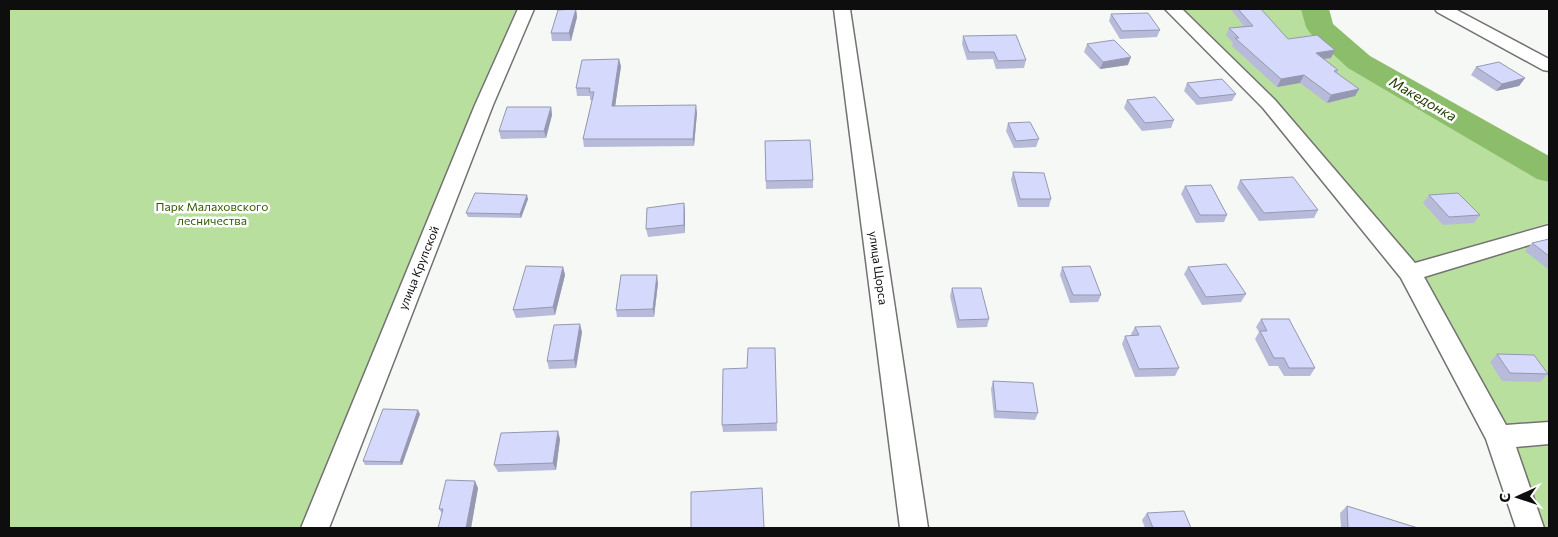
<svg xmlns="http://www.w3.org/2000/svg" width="1558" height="537" viewBox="0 0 1558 537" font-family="Commissioner,sans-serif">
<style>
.green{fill:#b8df9e}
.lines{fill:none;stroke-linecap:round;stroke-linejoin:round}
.river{fill:#8cbd6a;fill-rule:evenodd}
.minor-casing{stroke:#727371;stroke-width:3}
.minor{fill:#fff;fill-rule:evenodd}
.wall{fill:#b7bbd9}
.shaded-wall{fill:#9598b0}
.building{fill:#d5d9fc;stroke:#9598b0}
.labels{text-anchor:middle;stroke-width:5;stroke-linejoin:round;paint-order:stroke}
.park-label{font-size:12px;fill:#315b00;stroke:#fff}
.street-label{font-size:12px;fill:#0d0e0d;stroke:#fff}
.water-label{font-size:14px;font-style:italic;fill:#203e02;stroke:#fff}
</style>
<rect width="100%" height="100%" fill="#f6f8f5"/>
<g class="green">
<path d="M9 9H517L301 528H9Z"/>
<path d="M1181 9H1309L1316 27 1353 64 1549 181V223L1411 266 1275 103Z"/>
<path d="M1549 238V427L1502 430 1418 277Z"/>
<path d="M1549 441V528H1540L1509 443Z"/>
</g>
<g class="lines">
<path class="river" d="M1301 9H1329L1333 24 1370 56 1549 156V182L1537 179 1348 68 1310 33 1306 27Z"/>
<g class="minor-casing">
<g id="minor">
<path d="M518 9H534L493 105 329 528H301L475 105Z"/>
<path d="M834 9H850L928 528H900Z"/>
<path d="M1165 9H1182L1275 100 1415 263 1549 225V239L1424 277 1506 425 1549 422V444L1516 447 1544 528H1516L1486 439 1401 278 1263 108Z"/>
<path d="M1435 9H1455L1549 59V71L1543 70 1437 12Z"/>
</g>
</g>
<use href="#minor" class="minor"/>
</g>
<g class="wall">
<path d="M576 9 577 17 571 41H552L551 33Z"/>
<path d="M1233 9H1261L1288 39 1331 58 1324 59 1338 70 1337 73 1359 89 1355 96 1327 103 1300 83 1277 87 1232 46 1233 43 1226 35 1229 28 1244 26 1232 11Z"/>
<path d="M1111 14 1160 30 1157 37 1120 39 1109 21Z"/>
<path d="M963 36 1026 60 1024 68 996 69 993 59 967 60 962 44Z"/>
<path d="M1087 44 1128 65 1100 69 1084 52Z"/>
<path d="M621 66 615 106 697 113 694 146 584 147 583 139 592 100H590V96H577L576 88Z"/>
<path d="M1476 67 1525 78 1519 86 1496 91 1471 75Z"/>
<path d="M1187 83 1236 94 1232 101 1197 105 1184 91Z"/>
<path d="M1127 100 1174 120 1171 128 1142 131 1124 108Z"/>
<path d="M551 107 552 115 546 138 501 139 499 131Z"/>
<path d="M1008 123 1039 139 1036 147 1014 148 1006 131Z"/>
<path d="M765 141 813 180V188L766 189Z"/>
<path d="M1013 172 1051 199 1049 207H1018L1011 180Z"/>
<path d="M1240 180 1318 210 1314 218 1259 221 1237 188Z"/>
<path d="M1185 186 1227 215 1224 222 1196 223 1181 194Z"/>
<path d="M1429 195 1480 215 1474 223 1443 225 1423 203Z"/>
<path d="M528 199 521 218 468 217 466 213Z"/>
<path d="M684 203 685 233 648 237 646 229Z"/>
<path d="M1549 239V270L1525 251 1532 243Z"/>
<path d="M563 267 565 275 555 315 516 318 513 310Z"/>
<path d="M1062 267 1101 295 1098 302 1070 303 1060 275Z"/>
<path d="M1188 267 1246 294 1241 302 1202 305 1184 274Z"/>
<path d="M658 283 654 317H617L616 310Z"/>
<path d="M952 288 989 319 987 327 957 328 950 296Z"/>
<path d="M1261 319 1315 368 1310 376H1284L1278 366H1269L1255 339 1259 332 1256 327Z"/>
<path d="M1135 327 1179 368 1175 376 1135 377 1122 344 1125 336H1132L1131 334Z"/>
<path d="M582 332 576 368 549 369 547 361Z"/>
<path d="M775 348 777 431 723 432 722 425 747 368Z"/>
<path d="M1497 354 1548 374 1540 382 1502 381 1490 362Z"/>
<path d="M993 381 1038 413 1035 420 994 418 991 389Z"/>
<path d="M420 414 402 465H365L363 461Z"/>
<path d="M560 439 556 470 498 472 494 465Z"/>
<path d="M478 488 471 528H438L442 514 439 509Z"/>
<path d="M1347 506 1418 528H1341L1340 513Z"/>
<path d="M1147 513 1191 528H1145L1142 520Z"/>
</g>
<g class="shaded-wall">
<path d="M576 9 577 17 571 41 569 33Z"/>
<path d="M1335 50 1331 58 1313 60 1316 53Z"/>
<path d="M1131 57 1128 65 1100 69 1103 62Z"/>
<path d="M619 59 621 66 614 114 612 106Z"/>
<path d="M1304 75 1300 83 1277 87 1281 79Z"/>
<path d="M1525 78 1519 86 1496 91 1502 84Z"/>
<path d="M1359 89 1355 96 1327 103 1331 95Z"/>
<path d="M696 105 697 113 694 146 693 139Z"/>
<path d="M551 107 552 115 546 138 544 131Z"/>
<path d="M527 195 528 199 521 218 520 214Z"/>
<path d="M684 203 685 211V233L684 225Z"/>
<path d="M563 267 565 275 555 315 553 307Z"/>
<path d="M657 275 658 283 654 317 653 309Z"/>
<path d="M580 324 582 332 576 368 574 360Z"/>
<path d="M418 410 420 414 402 465 400 462Z"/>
<path d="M558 431 560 439 556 470 553 463Z"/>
<path d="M475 481 478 488 471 528H466Z"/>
</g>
<g class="building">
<path d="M576 9 569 33H551L558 10Z"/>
<path d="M1238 9H1261L1288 39 1317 35 1335 50 1316 53 1338 70 1334 71 1359 89 1331 95 1304 75 1281 79 1235 38H1239L1229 28 1253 26Z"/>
<path d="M1148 13 1160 30 1122 31 1111 14Z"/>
<path d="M1016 35 1026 60 998 61 994 52H969L963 36Z"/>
<path d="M1114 40 1131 57 1103 62 1087 44Z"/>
<path d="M619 59 612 106 696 105 693 139H583L594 92H589L590 88H576L582 60Z"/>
<path d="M1499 62 1525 78 1502 84 1476 67Z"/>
<path d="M1222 79 1236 94 1200 98 1187 83Z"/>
<path d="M1155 97 1174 120 1145 123 1127 100Z"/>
<path d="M507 107H551L544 131H499Z"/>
<path d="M1030 122 1039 139 1016 141 1008 123Z"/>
<path d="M810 140 813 180 766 181 765 141Z"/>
<path d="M1013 172 1044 173 1051 199H1020Z"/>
<path d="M1293 177 1318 210 1264 213 1240 180Z"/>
<path d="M1211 185 1227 215H1200L1185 186Z"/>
<path d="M475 193 527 195 520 214 466 213Z"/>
<path d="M1458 193 1480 215 1449 217 1429 195Z"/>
<path d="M684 203V225L646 229 647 208Z"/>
<path d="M1549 239V256L1532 243Z"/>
<path d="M1226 264 1246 294 1206 297 1188 267Z"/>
<path d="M526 266 563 267 553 307 513 310Z"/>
<path d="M1090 266 1101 295H1073L1062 267Z"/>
<path d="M621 275H657L653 309 616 310Z"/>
<path d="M952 288H981L989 319 959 320Z"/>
<path d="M1261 319H1289L1315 368H1289L1284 358H1274L1260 331H1267Z"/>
<path d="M580 324 574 360 547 361 554 325Z"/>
<path d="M1160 326 1179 368 1139 369 1125 336 1139 335 1135 327Z"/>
<path d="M748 348H775L777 423 722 425 723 369 747 368Z"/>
<path d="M1497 354 1534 355 1548 374 1510 373Z"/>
<path d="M993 381 1033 383 1038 413 996 411Z"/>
<path d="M383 409 418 410 400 462 363 461Z"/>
<path d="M558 431 553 463 494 465 501 433Z"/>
<path d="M446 480 475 481 466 528H438L443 509H439Z"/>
<path d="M762 488 764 528H691V492Z"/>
<path d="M1347 506 1418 528H1348Z"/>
<path d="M1184 511 1191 528H1153L1147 513Z"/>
</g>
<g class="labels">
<g class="park-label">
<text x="212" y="211">Парк Малаховского<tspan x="212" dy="14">лесничества</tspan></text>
</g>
<g class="street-label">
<text transform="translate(419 268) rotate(-68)" y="4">улица Крупской</text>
<text transform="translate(878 268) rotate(82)" y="4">улица Щорса</text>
</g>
<g class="water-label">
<text transform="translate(1423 99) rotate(30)" y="5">Македонка</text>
</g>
</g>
<rect width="1558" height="537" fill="none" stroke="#0d0e0d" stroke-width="20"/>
<g transform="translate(1518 497) rotate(267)" stroke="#ffffff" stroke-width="4" paint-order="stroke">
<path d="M0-4L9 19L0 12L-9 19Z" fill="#0d0e0d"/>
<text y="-8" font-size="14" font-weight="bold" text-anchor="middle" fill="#0d0e0d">С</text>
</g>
</svg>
